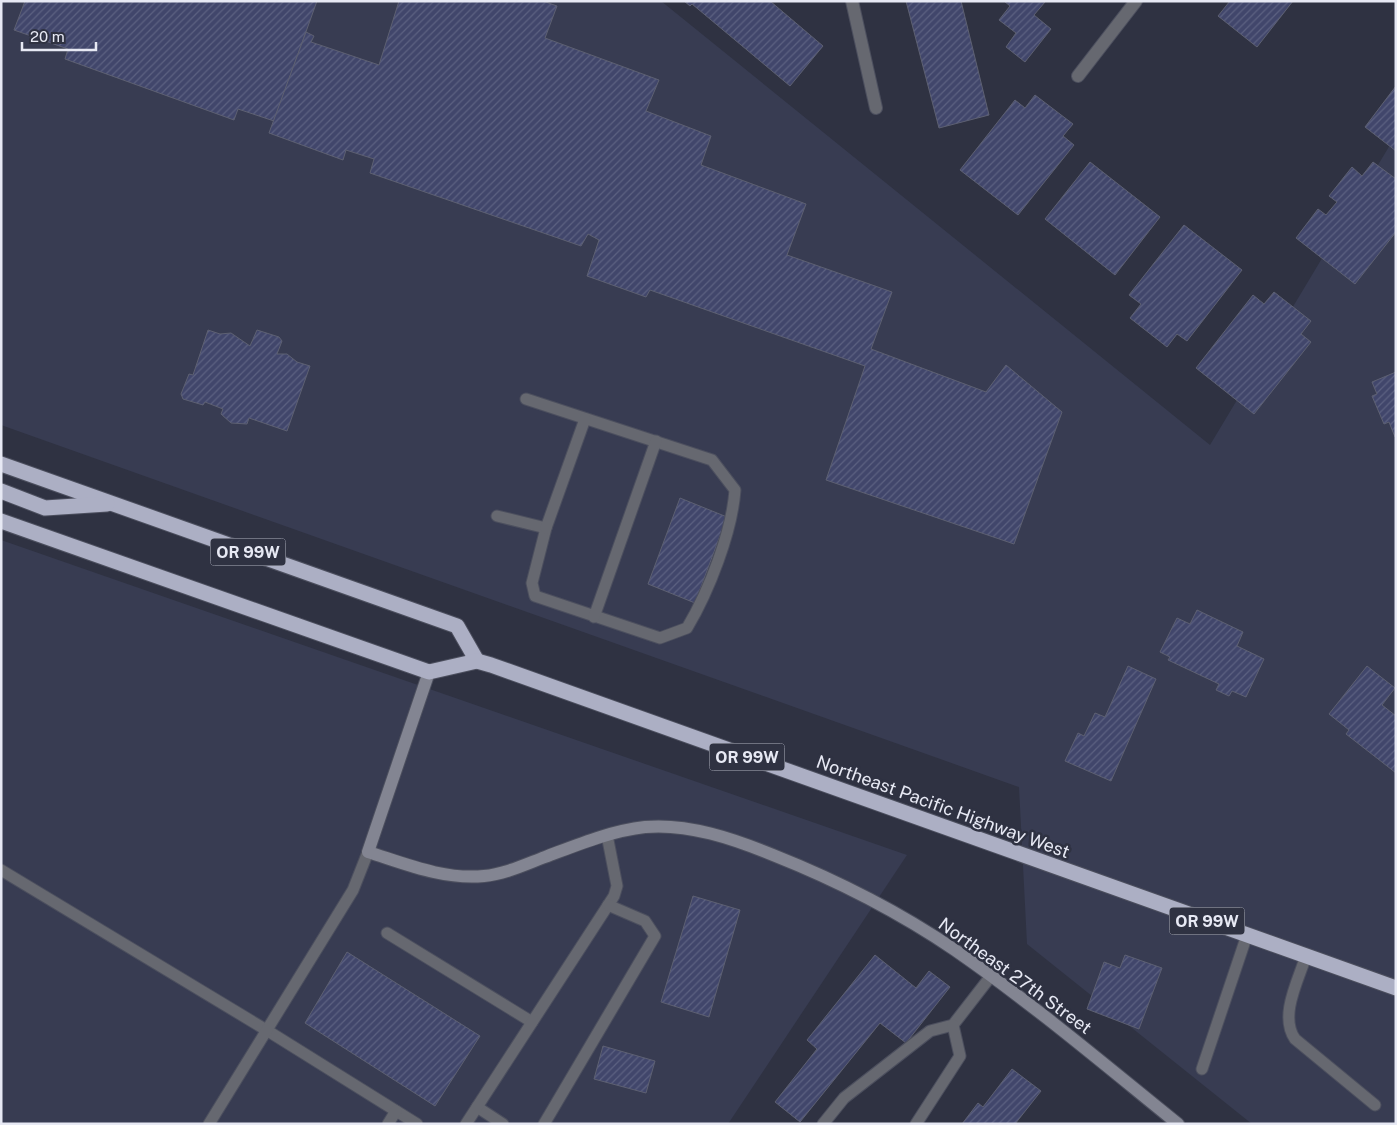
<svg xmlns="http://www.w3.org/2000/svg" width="1397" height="1125" viewBox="0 0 1397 1125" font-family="'Public Sans',sans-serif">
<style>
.built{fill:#383c52}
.building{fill:url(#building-hatch);stroke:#5d6072}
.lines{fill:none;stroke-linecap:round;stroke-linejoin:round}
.lane-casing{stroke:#4c4f5e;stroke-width:13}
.street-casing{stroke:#4c4f5e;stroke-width:14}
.secondary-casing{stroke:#4c4f5e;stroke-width:14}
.highway-casing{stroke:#4c4f5e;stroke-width:17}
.lane{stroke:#666870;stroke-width:11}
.street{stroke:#666870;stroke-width:12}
.secondary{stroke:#838592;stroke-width:12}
.highway{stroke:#acafc4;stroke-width:15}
.labels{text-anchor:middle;stroke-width:5;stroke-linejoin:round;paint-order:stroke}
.shield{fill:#2f3242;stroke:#b0b2bf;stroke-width:1}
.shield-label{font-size:16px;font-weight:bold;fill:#e7e9f4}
.street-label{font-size:18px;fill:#e7e9f4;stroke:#2f3242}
</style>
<defs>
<pattern id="building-hatch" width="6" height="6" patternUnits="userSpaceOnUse" patternTransform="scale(1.25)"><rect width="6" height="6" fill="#41466b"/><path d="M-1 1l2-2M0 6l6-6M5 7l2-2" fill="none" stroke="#5c6181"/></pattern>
</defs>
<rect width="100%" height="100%" fill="#2f3242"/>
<g class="built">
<path d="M1 1H661L1210 445 1396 135V1124H1252L1027 944 1019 787 1 425Z"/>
<path d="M1 540 907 855 728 1124H1Z"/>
</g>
<g class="building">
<path d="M25 1H317L274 121 238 109 234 120 65 59 68 49 14 30Z"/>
<path d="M399 1H543L557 6 545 38 659 80 646 111 711 136 701 165 806 204 787 255 892 292 871 349 986 392 1006 365 1062 412 1014 544 826 480 865 366 650 290 646 297 587 276 599 240 588 234 581 246 370 173 374 159 346 150 343 160 269 133 306 32 314 36 311 42 379 65Z"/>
<path d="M684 1H770L823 46 790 86 692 4 690 6Z"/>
<path d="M906 1H961L989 115 939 128Z"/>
<path d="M1004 1 1045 2 1034 15 1051 29 1025 62 1006 47 1016 33 999 20 1010 6Z"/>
<path d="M1230 1H1293L1257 47 1218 16Z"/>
<path d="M1396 86V151L1365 127Z"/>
<path d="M1035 95 1073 124 1063 136 1074 145 1018 215 960 170 1015 100 1025 108Z"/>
<path d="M1090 162 1160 217 1115 275 1045 219Z"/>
<path d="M1373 162 1396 179V232L1355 284 1296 238 1318 209 1326 215 1337 202 1329 196 1352 167 1362 176Z"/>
<path d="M1184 225 1242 270 1187 341 1177 334 1167 347 1130 318 1141 304 1129 295Z"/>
<path d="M1274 292 1311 321 1301 334 1311 342 1254 414 1196 368 1253 295 1264 304Z"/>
<path d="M208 330 220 334 231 333 250 346 257 330 279 337 282 341 277 354H287L297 362 310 366 287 431 249 418 247 424 231 423 221 414 223 409 205 402 203 405 183 399 181 394 189 374 193 375Z"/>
<path d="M1396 372V437H1395L1389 422 1384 424 1372 396 1377 394 1372 382Z"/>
<path d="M680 498 727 517 695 603 648 584Z"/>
<path d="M1197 610 1243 632 1237 646 1264 659 1246 697 1232 691 1229 696 1216 690 1219 684 1168 660 1170 657 1160 652 1177 618 1190 624Z"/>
<path d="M1128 666 1156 679 1111 781 1065 761 1078 733 1084 736 1095 713 1105 717Z"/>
<path d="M1367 666 1395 688 1382 705 1396 716V773L1346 734 1349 730 1329 714Z"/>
<path d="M693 896 740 910 709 1017 661 1002Z"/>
<path d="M347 952 480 1036 435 1106 305 1023Z"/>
<path d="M875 955 916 988 929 971 950 987 906 1043 880 1023 800 1122 775 1102 817 1049 807 1040Z"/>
<path d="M1125 955 1162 968 1139 1029 1087 1009 1104 962 1120 968Z"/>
<path d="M603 1046 655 1061 646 1093 594 1079Z"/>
<path d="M1012 1069 1041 1091 1015 1124H962L978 1103 983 1107Z"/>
</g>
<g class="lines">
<g class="lane-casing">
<g id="lane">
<path d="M497 516 546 528 532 583 535 596 660 638 687 628C709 591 732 532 735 490L712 460 526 399"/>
<path d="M546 528 585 419"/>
<path d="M594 617 656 441"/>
<path d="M1 870 268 1031 417 1124"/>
<path d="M387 933 532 1022"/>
<path d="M1306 956C1298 981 1279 1016 1295 1039L1375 1105"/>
<path d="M1202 1069 1247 935"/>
<path d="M477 1107 503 1124"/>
<path d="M209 1124 353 890 368 852"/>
<path d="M388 1124 396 1111"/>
<path d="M466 1124 614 896 617 886 607 835"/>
<path d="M544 1124 655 936 645 921 608 905"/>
<path d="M823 1124 844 1098 930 1031 953 1025 991 976"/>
<path d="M916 1124 960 1056 953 1025"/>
</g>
</g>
<g class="street-casing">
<g id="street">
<path d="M852 1 876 108"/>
<path d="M1078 76 1136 1"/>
</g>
</g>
<g class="secondary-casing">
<path id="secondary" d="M429 672 368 852C406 864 444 880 484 876 505 874 524 865 545 857 577 845 610 831 645 827 688 823 734 839 773 855 836 880 899 912 955 950 1033 1004 1105 1065 1178 1124"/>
</g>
<g class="highway-casing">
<g id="highway">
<path d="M1 464 457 626 477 661"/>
<path d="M1 491 45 508 107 504"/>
<path d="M1 521 429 672 477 661 491 665 1396 988"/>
</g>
</g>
<use href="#lane" class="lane"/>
<use href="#street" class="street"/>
<use href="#secondary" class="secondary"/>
<use href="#highway" class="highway"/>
</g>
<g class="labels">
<g class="shield">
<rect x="210.5" y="538.5" width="75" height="27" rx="4"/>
<rect x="709.5" y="743.5" width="75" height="27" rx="4"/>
<rect x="1169.5" y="907.5" width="75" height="27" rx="4"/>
</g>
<g class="shield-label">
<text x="248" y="558">OR 99W</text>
<text x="747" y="763">OR 99W</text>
<text x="1207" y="927">OR 99W</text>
</g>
<g class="street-label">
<text transform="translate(943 807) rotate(20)" y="6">Northeast Pacific Highway West</text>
<text transform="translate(1015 976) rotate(36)" y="6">Northeast 27th Street</text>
</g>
</g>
<rect width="1397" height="1125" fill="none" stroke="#e7e9f4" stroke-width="5"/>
<path d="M22 42v8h74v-8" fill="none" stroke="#e7e9f4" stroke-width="2.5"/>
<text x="30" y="42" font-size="15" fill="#e7e9f4" stroke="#2f3242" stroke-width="4" paint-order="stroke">20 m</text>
</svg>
